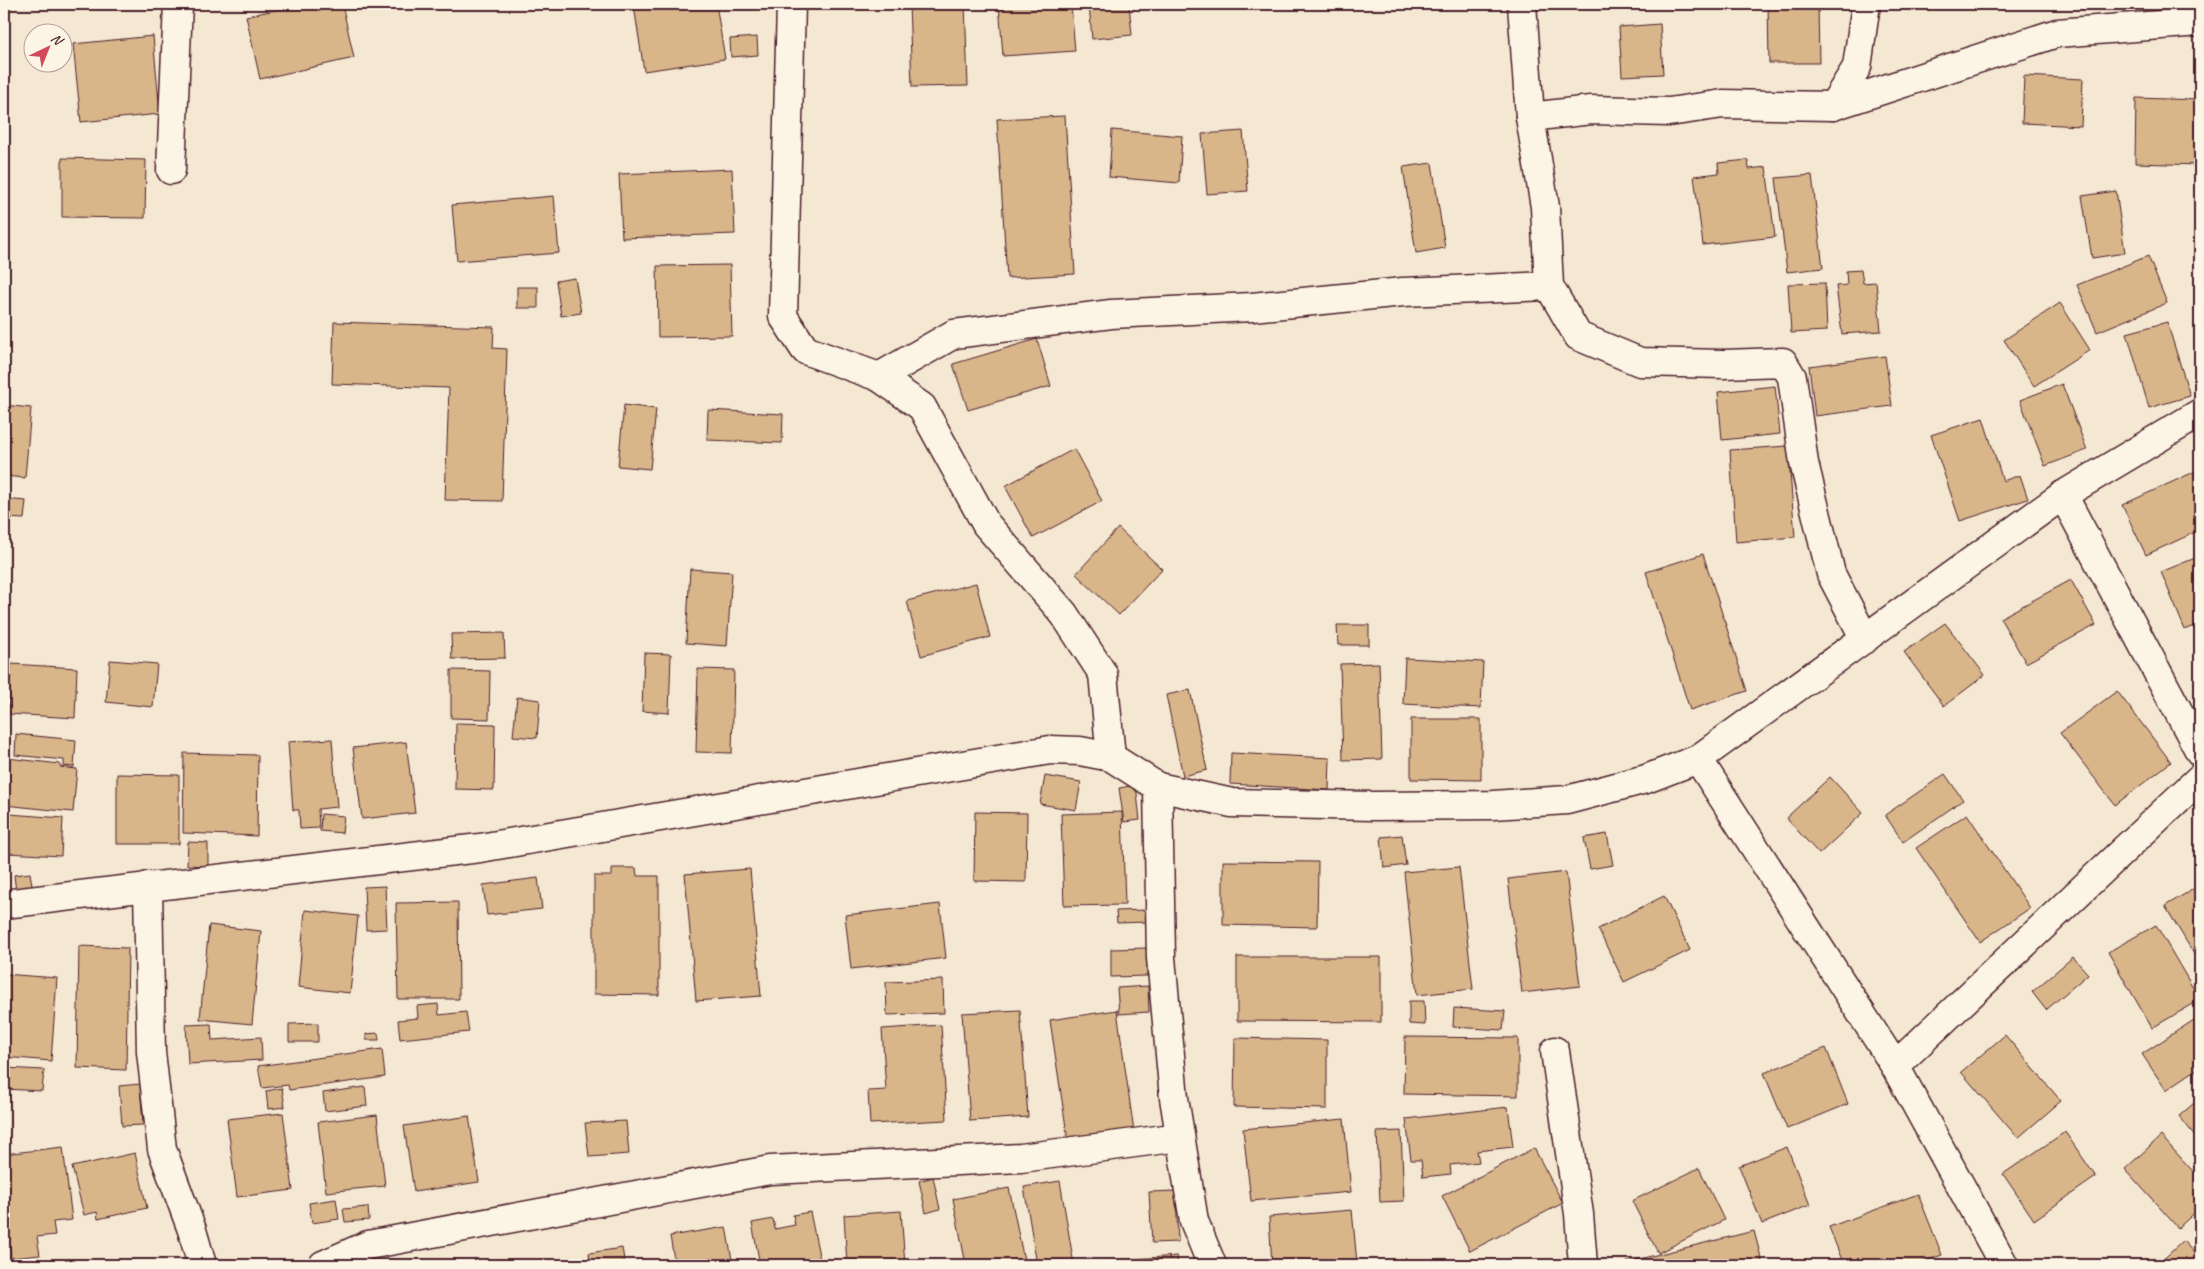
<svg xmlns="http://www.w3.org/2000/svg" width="2204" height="1269" viewBox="0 0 2204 1269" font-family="Caveat,sans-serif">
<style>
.building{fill:#d8b68a;stroke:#4a1f2b}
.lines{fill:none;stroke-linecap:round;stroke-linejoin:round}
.minor-casing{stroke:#4a1f2b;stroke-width:31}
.minor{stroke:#fcf5e5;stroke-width:28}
</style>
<rect width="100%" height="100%" fill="#f5e8d3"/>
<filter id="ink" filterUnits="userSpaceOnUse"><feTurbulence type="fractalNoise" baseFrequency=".02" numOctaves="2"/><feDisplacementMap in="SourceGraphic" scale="10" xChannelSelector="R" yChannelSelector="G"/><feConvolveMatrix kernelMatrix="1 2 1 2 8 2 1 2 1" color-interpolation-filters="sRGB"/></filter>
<g filter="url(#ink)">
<g class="building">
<path d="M305 4H342L354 58 260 79 246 16Z"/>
<path d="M648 4H716L725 59 644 71 634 6Z"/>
<path d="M909 4H965L968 86 912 87Z"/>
<path d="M999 4H1071L1075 51 1003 56Z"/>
<path d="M1089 4H1129L1132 35 1092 39Z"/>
<path d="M1768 4H1818L1819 63H1769Z"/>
<path d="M1660 24 1663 74 1622 76 1619 27Z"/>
<path d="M153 36 160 114 81 122 73 44Z"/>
<path d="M757 37 758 55 731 57 730 39Z"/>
<path d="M2024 76 2083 79 2081 126 2022 123Z"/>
<path d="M2136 98 2200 100V165L2135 163Z"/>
<path d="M1065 116 1075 274 1007 278 997 119Z"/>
<path d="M1112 130 1182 136 1179 183 1109 177Z"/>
<path d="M1243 131 1248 191 1207 194 1202 134Z"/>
<path d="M62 158 146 160 145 218 62 217Z"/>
<path d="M1748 160 1749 169 1766 167 1775 237 1703 245 1694 176 1719 173 1718 163Z"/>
<path d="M1432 163 1445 248 1416 253 1403 167Z"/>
<path d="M732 169 735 234 622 238 619 174Z"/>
<path d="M1812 175 1823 268 1787 272 1776 178Z"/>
<path d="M2116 191 2125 253 2092 258 2082 196Z"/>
<path d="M554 196 559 253 457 261 452 205Z"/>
<path d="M2148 256 2167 303 2097 332 2077 285Z"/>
<path d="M730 265 732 336 658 337 657 266Z"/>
<path d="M1861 270 1863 283 1876 282 1881 331 1842 334 1836 286 1847 285 1846 271Z"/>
<path d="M575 278 581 313 561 316 556 281Z"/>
<path d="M1825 283 1827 331 1791 333 1788 284Z"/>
<rect x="517" y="287" width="21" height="21"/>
<path d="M2060 303 2090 350 2034 386 2004 340Z"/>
<path d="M334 322 494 327 493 348 507 349 502 501 445 500 449 388 332 384Z"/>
<path d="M2167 322 2190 396 2149 408 2127 333Z"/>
<path d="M1037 339 1051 386 968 410 953 364Z"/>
<path d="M1885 356 1892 406 1815 416 1809 366Z"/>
<path d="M2062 384 2087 450 2045 466 2020 400Z"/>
<path d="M1775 386 1780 434 1722 440 1718 392Z"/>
<path d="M4 405 31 408 25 478 4 476Z"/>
<path d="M624 405 656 409 650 469 618 466Z"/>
<path d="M708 410 783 414 782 443 707 440Z"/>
<path d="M1983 418 2003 481 2020 475 2028 499 1960 521 1931 435Z"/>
<path d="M1788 446 1795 537 1736 542 1730 450Z"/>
<path d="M1074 449 1102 501 1033 538 1005 486Z"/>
<path d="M2194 472 2200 486V530L2146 555 2122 505Z"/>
<path d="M4 499 26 501 24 519 4 518Z"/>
<path d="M1118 528 1162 569 1119 615 1076 574Z"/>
<path d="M1703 554 1747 691 1690 710 1646 572Z"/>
<path d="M2200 556V624L2185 630 2161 572Z"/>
<path d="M690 569 732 572 727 646 686 643Z"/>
<path d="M2071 580 2096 625 2026 663 2000 618Z"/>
<path d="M976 583 990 637 921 656 907 601Z"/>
<path d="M1945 623 1985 675 1944 706 1904 652Z"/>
<path d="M1337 625H1369V645H1338Z"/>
<path d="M504 633 505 658 452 659 451 634Z"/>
<path d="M644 653 671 654 669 713 642 711Z"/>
<path d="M1405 658 1483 662 1481 708 1403 704Z"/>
<path d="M110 660 157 664 153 707 106 702Z"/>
<path d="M1379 663 1382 759 1343 760 1340 664Z"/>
<path d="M11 664 77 668 75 718 8 714Z"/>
<path d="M698 669 734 670 732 753 696 752Z"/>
<path d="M451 670 490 671 489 719 451 718Z"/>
<path d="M1190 690 1207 770 1183 776 1166 695Z"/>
<path d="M2117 691 2171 762 2115 805 2060 733Z"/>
<path d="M517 697 540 700 537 738 513 736Z"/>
<path d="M1411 719H1481V780L1411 779Z"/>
<path d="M456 723 495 724 494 790 455 789Z"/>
<path d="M16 734 76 740 74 767 64 766V760L15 755Z"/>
<path d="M332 739 337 807 318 809 319 828 300 829 299 810H293L288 742Z"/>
<path d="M406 742 415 813 362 819 353 748Z"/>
<path d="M184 753 258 755 257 836 183 833Z"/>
<path d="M1231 753 1330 758 1329 790 1230 784Z"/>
<path d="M7 758 60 764V767L77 769 73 812 4 805Z"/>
<path d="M117 774 179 775V844H117Z"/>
<path d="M1945 774 1963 800 1903 842 1885 815Z"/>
<path d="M1045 776 1081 782 1076 810 1040 804Z"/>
<path d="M1830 777 1863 813 1819 854 1786 818Z"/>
<path d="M1136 785 1140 820 1124 822 1119 788Z"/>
<path d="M975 812 1027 813 1026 882 974 881Z"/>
<path d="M1122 812 1125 905 1064 906 1061 814Z"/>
<path d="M9 814 63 818 61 856 7 853Z"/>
<path d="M321 814 344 816 342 833 320 831Z"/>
<path d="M1967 814 2030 908 1980 942 1916 848Z"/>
<path d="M1607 834 1613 865 1590 869 1584 838Z"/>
<path d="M1402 835 1406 865 1384 868 1381 837Z"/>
<path d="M188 842 208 843V866L187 865Z"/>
<path d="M1223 861 1318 862 1317 927 1223 925Z"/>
<path d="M1459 867 1473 989 1417 995 1404 872Z"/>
<path d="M612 868H636L637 876H659V995L594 994V876H612Z"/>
<path d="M750 869 761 996 696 1001 685 874Z"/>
<path d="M1566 872 1580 986 1522 993 1508 879Z"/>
<path d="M30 873 33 891 16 892 14 875Z"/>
<path d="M538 878 542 909 487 915 483 885Z"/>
<path d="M2200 885V964L2165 906Z"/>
<path d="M385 886 387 929 366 930 364 887Z"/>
<path d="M1664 896 1690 950 1624 982 1598 929Z"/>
<path d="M458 902 459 999H398L396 903Z"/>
<path d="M940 904 946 958 851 969 845 915Z"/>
<path d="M305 910 358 916 350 993 298 987Z"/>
<path d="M1146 910 1147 922 1117 923 1116 911Z"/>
<path d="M209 925 261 931 252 1024 200 1019Z"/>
<path d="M2156 925 2200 1000 2152 1028 2108 952Z"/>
<path d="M4 935 7 960H4Z"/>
<path d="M79 946 128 948 126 1070 77 1068Z"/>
<path d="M1147 948V976L1111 977V949Z"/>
<path d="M1237 957H1381V1022L1237 1021Z"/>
<path d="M2073 957 2088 974 2046 1010 2032 992Z"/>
<path d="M4 974 57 978 51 1061 4 1057Z"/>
<path d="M943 980 944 1013 887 1015 886 982Z"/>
<path d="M1148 986 1149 1012 1119 1014 1117 988Z"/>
<path d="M1409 1001H1424L1425 1025 1409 1024Z"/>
<path d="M438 1004 439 1015 466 1012 469 1032 400 1039 398 1020 418 1018 417 1006Z"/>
<path d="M1454 1008 1505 1011 1503 1030 1453 1027Z"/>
<path d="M1020 1010 1028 1117 970 1121 962 1013Z"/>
<path d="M1117 1010 1134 1132 1068 1141 1050 1020Z"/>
<path d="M2200 1016V1067L2166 1090 2142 1054Z"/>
<path d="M318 1023V1042H289V1024Z"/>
<path d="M211 1024 212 1040 261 1037 262 1060 188 1064 186 1025Z"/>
<path d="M941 1025 947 1120 870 1124 868 1091 886 1090 882 1029Z"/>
<path d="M378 1033 379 1040H366V1034Z"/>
<path d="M2005 1035 2061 1101 2018 1138 1961 1072Z"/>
<path d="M1405 1037 1518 1038V1096L1404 1094Z"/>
<path d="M1235 1038 1327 1040V1109L1234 1107Z"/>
<path d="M1826 1048 1848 1104 1787 1129 1764 1073Z"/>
<path d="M382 1049 385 1077 289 1090 288 1085 262 1088 258 1066Z"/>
<path d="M4 1068 44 1070 42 1091 4 1089Z"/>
<path d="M140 1084 143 1125 122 1126 119 1086Z"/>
<path d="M365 1087 367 1106 325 1111 323 1093Z"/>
<path d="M282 1088 285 1107 268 1109 266 1091Z"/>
<path d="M2200 1098V1142L2179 1116Z"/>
<path d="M1508 1107 1513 1147 1477 1151 1479 1162 1450 1165 1451 1174 1423 1177 1421 1160H1411L1406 1119Z"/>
<path d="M283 1113 293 1190 237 1197 227 1119Z"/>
<path d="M377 1115 385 1186 326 1192 318 1122Z"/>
<path d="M469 1116 479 1182 414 1192 404 1126Z"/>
<path d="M1344 1119 1351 1192 1251 1201 1243 1129Z"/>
<path d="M626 1121 629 1154 589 1157 585 1123Z"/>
<path d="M1401 1131 1404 1201 1380 1202 1377 1132Z"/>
<path d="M2065 1132 2096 1177 2034 1220 2003 1174Z"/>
<path d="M2161 1136 2200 1179V1208L2178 1228 2125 1169Z"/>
<path d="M63 1147 72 1220 53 1222 55 1235 37 1237 40 1255 11 1258 4 1198V1154Z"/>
<path d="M1787 1147 1810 1205 1762 1224 1739 1166Z"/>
<path d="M1534 1148 1563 1203 1470 1251 1442 1196Z"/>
<path d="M135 1153 147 1208 98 1219 97 1212 84 1215 72 1167Z"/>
<path d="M1699 1168 1724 1220 1658 1253 1632 1201Z"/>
<path d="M933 1177 940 1209 926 1213 919 1181Z"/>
<path d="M1060 1181 1074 1265H1037L1024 1187Z"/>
<path d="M1009 1188 1025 1265H966L953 1199Z"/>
<path d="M1176 1191 1178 1242 1152 1243 1149 1192Z"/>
<path d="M1918 1194 1942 1255 1914 1265H1844L1829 1227Z"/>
<path d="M336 1199 339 1219 312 1223 309 1203Z"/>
<path d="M368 1207 369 1220 345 1222 343 1209Z"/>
<path d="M1352 1210 1357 1263 1272 1265 1269 1217Z"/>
<path d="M901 1211 905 1265H847L844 1215Z"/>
<path d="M810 1212 821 1265H760L752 1223 773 1219 775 1229 795 1225 793 1215Z"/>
<path d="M726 1227 733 1265H675L670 1236Z"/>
<path d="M1754 1231 1763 1265H1628L1627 1262Z"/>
<path d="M2183 1241 2200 1259V1265H2157Z"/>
<path d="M622 1248 625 1265 647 1261 648 1265H591L589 1253Z"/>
<path d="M1177 1256 1178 1265H1106V1261Z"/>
<path d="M545 1262 546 1265H519Z"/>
</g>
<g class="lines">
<g class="minor-casing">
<g id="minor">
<path d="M791 4 783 316 805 350 879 377 922 407 986 524 1064 614 1103 674 1111 757"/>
<path d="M1522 4 1530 117 1545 207 1549 286 1578 336 1640 362 1723 364 1783 362 1792 377 1804 463 1831 574 1865 639"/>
<path d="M1833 106 2057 33 2200 22"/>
<path d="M1530 117 1591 110 1669 112 1723 104 1833 106 1857 67 1866 4"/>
<path d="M171 170 178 4"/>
<path d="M879 377 954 334 1111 314 1252 307 1403 292 1549 286"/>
<path d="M2063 495 2200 752"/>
<path d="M1698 759 1895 1066 2004 1265"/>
<path d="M1158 787 1161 958 1174 1098 1194 1221 1212 1265"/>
<path d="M148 886 151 1052 162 1149 192 1230 202 1265"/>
<path d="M4 904 480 848 1050 750 1080 751 1111 757 1158 787 1232 803 1374 806 1493 805 1567 800 1646 779 1698 759 2063 495 2200 413"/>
<path d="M1555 1051 1579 1214 1583 1265"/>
<path d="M1895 1066 2200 778"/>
<path d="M323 1265 368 1245 770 1170 1021 1158 1180 1137"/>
</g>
</g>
<use href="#minor" class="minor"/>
</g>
</g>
<rect width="2204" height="1269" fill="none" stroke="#fcf5e5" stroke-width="20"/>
<rect x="10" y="10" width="2184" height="1249" fill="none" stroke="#4a1f2b" stroke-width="2" filter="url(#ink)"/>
<g transform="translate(48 48) rotate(43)"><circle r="24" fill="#fcf5e5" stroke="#b59f9b"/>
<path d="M0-4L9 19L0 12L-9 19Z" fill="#d1495b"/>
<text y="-8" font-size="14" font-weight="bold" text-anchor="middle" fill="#4a1f2b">N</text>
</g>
</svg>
